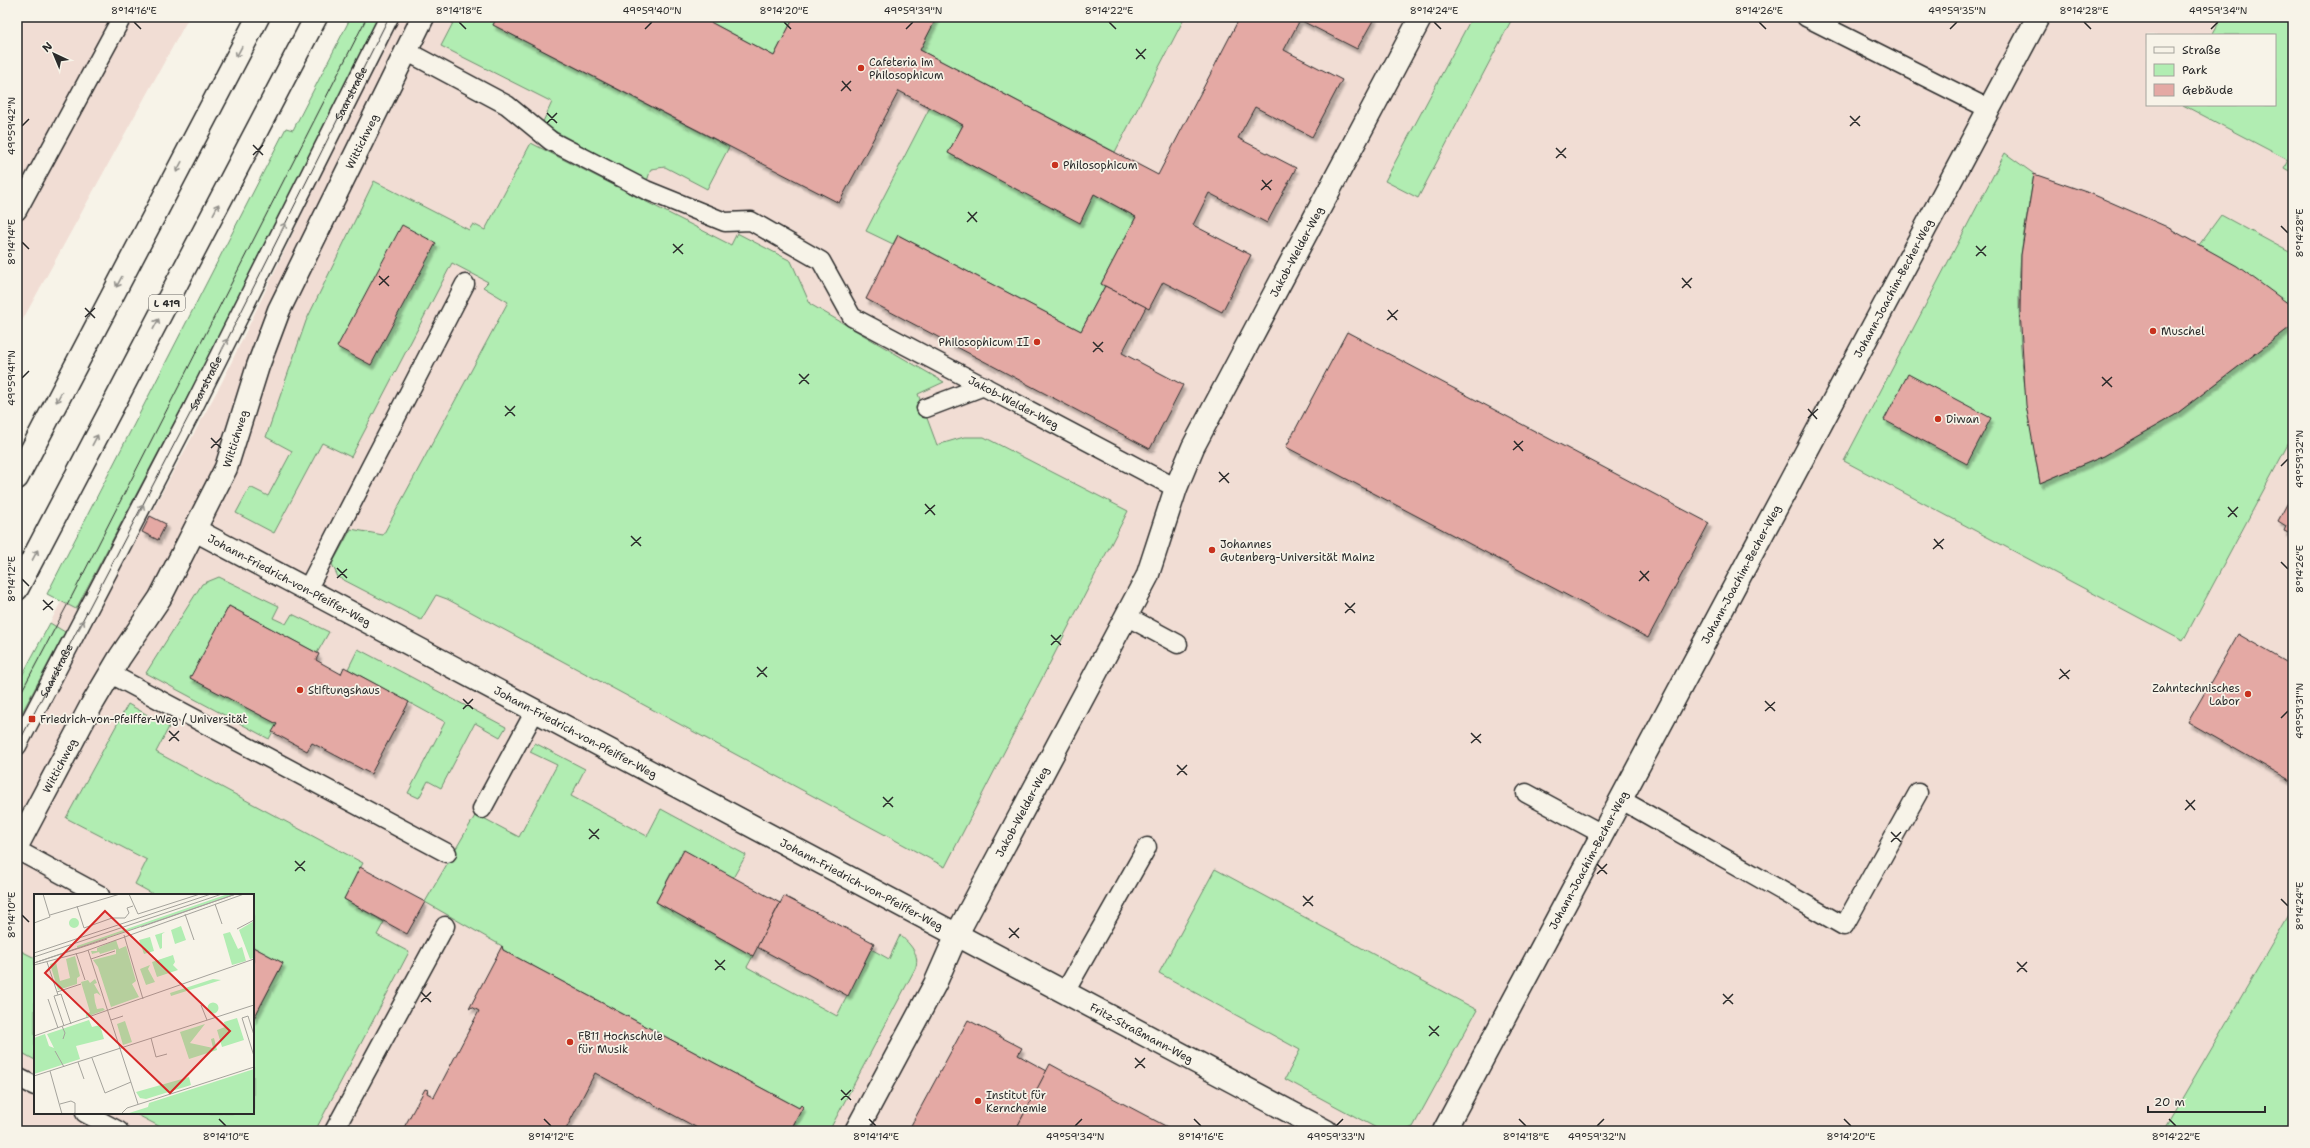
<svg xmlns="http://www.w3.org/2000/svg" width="2310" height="1148" viewBox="0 0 2310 1148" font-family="'Shantell Sans',sans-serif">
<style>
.built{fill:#f1ddd4;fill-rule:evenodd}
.green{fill:#b1edb2;stroke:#6e8c6e}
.building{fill:#e4a9a4;stroke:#2b2b2b;filter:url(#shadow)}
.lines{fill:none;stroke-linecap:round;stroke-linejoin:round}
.lane-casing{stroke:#2b2b2b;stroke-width:21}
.street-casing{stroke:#2b2b2b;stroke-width:25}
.highway-casing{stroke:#2b2b2b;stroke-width:25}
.lane{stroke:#f7f3e8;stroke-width:18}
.street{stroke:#f7f3e8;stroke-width:22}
.highway{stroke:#f7f3e8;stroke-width:22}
.tram{stroke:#2b2b2b;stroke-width:1}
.oneway{stroke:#918f8a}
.ticks{fill:none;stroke:#2b2b2b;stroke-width:1.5}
.poi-dot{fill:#c8321e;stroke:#f7f3e8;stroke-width:1.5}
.labels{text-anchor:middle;stroke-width:3.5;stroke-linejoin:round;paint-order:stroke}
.shield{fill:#f7f3e8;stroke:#686764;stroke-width:1}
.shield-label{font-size:10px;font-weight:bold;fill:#2b2b2b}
.poi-label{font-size:11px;fill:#2b2b2b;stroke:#f7f3e8;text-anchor:start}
.street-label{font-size:11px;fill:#2b2b2b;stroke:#f7f3e8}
.inset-road{fill:none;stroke:#a5a39c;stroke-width:1}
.view{fill:#d62828;fill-opacity:0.15;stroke:#d62828;stroke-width:2}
.inset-edge{fill:none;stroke:#2b2b2b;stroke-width:2}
.neatline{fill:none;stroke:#2b2b2b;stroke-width:1.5}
.ticks-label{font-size:10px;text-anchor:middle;fill:#2b2b2b}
</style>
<defs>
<filter id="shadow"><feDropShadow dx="2.5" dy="4.5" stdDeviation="1" flood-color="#0004"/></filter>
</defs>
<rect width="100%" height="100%" fill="#f7f3e8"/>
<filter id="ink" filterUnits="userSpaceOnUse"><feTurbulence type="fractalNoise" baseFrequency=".025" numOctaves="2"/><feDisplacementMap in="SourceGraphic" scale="8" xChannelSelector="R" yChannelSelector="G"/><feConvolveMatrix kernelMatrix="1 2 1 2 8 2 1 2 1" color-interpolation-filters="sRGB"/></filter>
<g filter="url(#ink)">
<g class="built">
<path d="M17 17H189L17 330Z"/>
<path d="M351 17H2293V1131H17V685L61 602ZM2147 35H2275V105H2147ZM322 172 222 382 85 634ZM35 895H253V1113H35Z"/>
</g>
<g class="green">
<path d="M351 17H379L231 314 76 609 47 594 286 128 293 130Z"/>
<path d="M456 17H497L493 25 729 147 707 189 665 167 651 169 647 181 542 124 552 102 441 46Z"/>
<path d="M701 17H794L774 56Z"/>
<path d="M937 17H1185L1115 152 920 50Z"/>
<path d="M1472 17H1513L1418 198 1385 181Z"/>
<path d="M2222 17H2293V173L2284 168 2288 160 2183 105H2275V35H2212Z"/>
<path d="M930 107 963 125 948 153 1080 222 1094 194 1136 217 1101 284 1105 286 1081 331 898 235 893 244 866 231Z"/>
<path d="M531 143 731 245 737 233 791 261 810 304 944 382 918 394 937 445 964 437H984L1128 511 945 867 447 599 436 595 421 620 338 577 332 564 351 529 383 535 508 302 483 287 488 282 452 263 351 457 322 443 274 533 236 513 250 487 268 496 292 451 266 437 306 321 374 181 469 230 473 224 485 230Z"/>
<path d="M2005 153 2034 174C2030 201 2024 228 2021 255 2014 332 2027 408 2040 483L2104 456 2175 415 2293 325V435L2183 641 1844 461Z"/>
<path d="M2221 215 2293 254V307L2199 245Z"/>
<path d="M219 577 279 606 273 618 286 624 292 614 329 632 317 653 229 606 191 678 277 724 269 739 146 673 202 584Z"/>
<path d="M50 623 65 632 17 722V685Z"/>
<path d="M358 649 506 727 500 737 475 723 441 788 428 781 419 798 408 793 445 722 348 669Z"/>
<path d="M128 704 169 727 156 752 363 863 344 899 384 922 377 935 409 952 315 1131H168L134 1113H253V1020L283 963 253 947V895H155L135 884 147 860 66 818Z"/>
<path d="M535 743 585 769 571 796 647 836 661 809 746 855 733 878 683 850 656 902 753 956 747 967 837 1016 871 949 889 959 900 935C910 944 921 955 915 969L829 1131H790L803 1107 801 1105 799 1108 503 950 502 946 425 902 476 814 519 837 557 765 530 752Z"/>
<path d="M1215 869 1477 1010 1413 1127 1403 1131H1382L1285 1079 1300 1050 1159 973Z"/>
<path d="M2293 908V1131H2163Z"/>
<path d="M17 949 35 958V1060L17 1050Z"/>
</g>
<g class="building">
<path d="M497 17H701L774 56 794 17H937L920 50 1158 175 1240 17H1375L1357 49 1300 20 1284 50 1342 80 1312 137 1255 107 1238 138 1296 168 1267 223 1209 193 1193 225 1251 255 1222 312 1163 282 1149 309 1101 284 1136 217 1094 194 1080 223 948 153 963 125 899 91 839 203 493 25Z"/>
<path d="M2034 174 2092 194 2165 226 2237 266 2293 307V325L2175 415 2104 456 2040 483 2026 405 2020 311 2021 255Z"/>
<path d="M402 225 436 243 371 365 337 347Z"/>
<path d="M898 235 1081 331 1105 286 1146 307 1122 353 1183 385 1150 449 866 299Z"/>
<path d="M1347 332 1709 523 1648 638 1286 447Z"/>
<path d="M1908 374 1991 418 1967 464 1884 420Z"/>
<path d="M2293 493V535L2284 531 2286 526 2278 521Z"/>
<path d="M150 516 166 524 158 540 142 532Z"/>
<path d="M229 606 317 653 319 654 316 660 341 674 344 667 409 702 371 774 312 743 307 751 272 732 277 724 190 678Z"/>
<path d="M2238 634 2293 666V782L2188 722Z"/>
<path d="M684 850 780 903 753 956 656 902Z"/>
<path d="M360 867 425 902 407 934 344 899Z"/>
<path d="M784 896 874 943 848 996 757 947Z"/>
<path d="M502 946 503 950 799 1108 801 1105 803 1107 790 1131H703L595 1073 565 1131H402L425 1089 428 1090 427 1093 434 1097 479 1011 472 1007 469 1009Z"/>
<path d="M253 947 283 963 253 1020Z"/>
<path d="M968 1020 1022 1048 1018 1055 1047 1071 1015 1131H908Z"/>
<path d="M1050 1064 1090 1086 1175 1131H1015Z"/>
</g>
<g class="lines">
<g class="lane-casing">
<g id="lane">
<path d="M1806 17 1989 109"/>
<path id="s1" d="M406 51 507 105 551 141 646 190 725 222 751 221 821 261 852 317 1176 488"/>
<path d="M17 211 122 17"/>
<path d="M926 408 984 386"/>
<path d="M307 590 465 284"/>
<path d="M1126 616 1178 644"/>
<path d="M111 674 447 853"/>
<path d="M17 746 191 412 389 17"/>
<path d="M1526 793 1602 834"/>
<path d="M1620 799 1844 926 1918 793"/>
<path d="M482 809 535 711"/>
<path d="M17 850 100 895"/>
<path d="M1065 992 1147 847"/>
<path d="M17 1077 35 1086"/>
<path d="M85 1113 119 1131"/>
<path d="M334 1131 445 926"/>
</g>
</g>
<g class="street-casing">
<g id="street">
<path id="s2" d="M195 530 1326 1131"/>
<path id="s3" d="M17 846 91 706 120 657 160 598 226 468 258 366 279 310 423 17"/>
<path id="s4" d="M856 1131 935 984 957 934 1147 577 1176 488 1193 447 1421 17"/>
<path id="s5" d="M1444 1131 2038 17"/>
</g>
</g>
<g class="highway-casing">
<g id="highway">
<path d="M17 478 258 17"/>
<path d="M17 589 316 17"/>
</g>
</g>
<use href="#lane" class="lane"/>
<use href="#street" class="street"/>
<use href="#highway" class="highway"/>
<g class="tram">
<path d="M17 700 72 596 367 17"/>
<path id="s6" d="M17 746 191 412 389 17"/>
</g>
</g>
<defs><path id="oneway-shaft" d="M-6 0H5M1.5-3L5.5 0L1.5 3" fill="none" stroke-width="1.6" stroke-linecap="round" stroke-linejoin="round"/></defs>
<g class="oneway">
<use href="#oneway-shaft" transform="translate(239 52) rotate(118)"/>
<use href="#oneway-shaft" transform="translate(179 167) rotate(118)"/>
<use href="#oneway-shaft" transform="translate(216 209) rotate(-62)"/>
<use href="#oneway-shaft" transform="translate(283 228) rotate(-63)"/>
<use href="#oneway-shaft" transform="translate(119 282) rotate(118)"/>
<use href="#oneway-shaft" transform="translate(156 324) rotate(-62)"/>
<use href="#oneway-shaft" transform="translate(225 344) rotate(-63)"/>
<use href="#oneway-shaft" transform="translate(59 397) rotate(118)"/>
<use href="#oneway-shaft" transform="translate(95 440) rotate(-62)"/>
<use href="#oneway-shaft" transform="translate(141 510) rotate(-63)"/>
<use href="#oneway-shaft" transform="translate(35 555) rotate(-62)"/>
<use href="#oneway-shaft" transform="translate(81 625) rotate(-62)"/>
</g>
</g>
<path class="ticks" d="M134 22 141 29M459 22 466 29M784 22 791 29M1109 22 1116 29M1434 22 1441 29M1759 22 1766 29M2084 22 2091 29M645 29 652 22M906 29 913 22M1950 29 1957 22M2211 29 2218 22M1136 49 1145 59M1136 59 1146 49M842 81 851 91M841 91 851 81M547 113 557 123M1850 116 1860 126M547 123 557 113M22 126 29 119M1850 126 1860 116M253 145 263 155M1556 148 1566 158M253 155 263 145M1556 158 1566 148M1262 180 1271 190M1261 190 1272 180M968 212 977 222M967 222 977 212M2281 226 2288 233M22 242 29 249M673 244 683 254M1976 246 1986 256M673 253 683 244M1976 256 1986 246M379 276 389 286M1682 278 1691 288M379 285 389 276M1682 288 1692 278M85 308 95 318M1388 310 1397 320M85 317 95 308M1387 320 1398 310M1093 342 1103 352M1093 352 1103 342M799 374 809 384M2102 377 2112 387M22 378 29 371M799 384 809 374M2102 386 2112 377M505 406 515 416M1808 409 1817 419M505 416 515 406M1808 418 1818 409M211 438 221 448M1514 441 1523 451M211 448 221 438M1513 450 1523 441M2281 466 2288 459M1219 472 1229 483M1219 482 1229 473M925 504 935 515M2228 507 2237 517M925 514 935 505M2228 517 2238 507M631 536 641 546M1934 539 1943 549M631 546 641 537M1933 549 1944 539M2281 562 2288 569M337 568 347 578M1640 571 1649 581M337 578 347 569M22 579 29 586M1639 581 1649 571M43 600 53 610M1345 603 1355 613M43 610 53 601M1345 613 1355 603M1051 635 1061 645M1051 645 1061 635M757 667 767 677M2060 669 2069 679M757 677 767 667M2059 679 2070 670M463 699 473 709M1765 701 1775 711M463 709 473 699M1765 711 1775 702M2281 718 2288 711M169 731 179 741M1471 733 1481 743M169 741 179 731M1471 743 1481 734M1177 765 1187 775M1177 775 1187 765M883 797 893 807M2186 800 2195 810M883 807 893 797M2185 810 2195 800M589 829 599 839M1891 832 1901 842M589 839 599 829M1891 842 1901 832M295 861 305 871M1597 864 1607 874M295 871 305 861M1597 874 1607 864M1303 896 1313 906M2281 899 2288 906M1303 906 1313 896M22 915 29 922M1009 928 1019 938M1009 938 1019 928M715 960 725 970M2017 962 2027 972M715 970 725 960M2017 972 2027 962M421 992 431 1002M1723 994 1733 1004M421 1002 431 992M1723 1004 1733 994M1429 1026 1439 1036M1429 1036 1439 1026M1135 1058 1145 1068M1135 1068 1145 1058M841 1090 851 1100M841 1100 851 1090M219 1119 226 1126M544 1119 551 1126M869 1119 876 1126M1194 1119 1201 1126M1519 1119 1526 1126M1844 1119 1851 1126M2169 1119 2176 1126M1075 1126 1082 1119M1336 1126 1343 1119M1597 1126 1604 1119"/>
<g class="poi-dot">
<circle cx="861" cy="68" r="4"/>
<circle cx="1055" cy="165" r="4"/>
<circle cx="2153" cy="331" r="4"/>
<circle cx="1037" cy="342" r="4"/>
<circle cx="1938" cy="419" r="4"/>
<circle cx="1212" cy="550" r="4"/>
<circle cx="300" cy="690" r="4"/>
<circle cx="2248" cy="694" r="4"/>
<rect x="28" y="715" width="8" height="8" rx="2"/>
<circle cx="570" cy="1042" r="4"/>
<circle cx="978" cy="1101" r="4"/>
</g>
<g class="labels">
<rect class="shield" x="149" y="295" width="36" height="16" rx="3"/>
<g class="shield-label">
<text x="167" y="307">L 419</text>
</g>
<g class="poi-label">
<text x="869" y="66">Cafeteria im<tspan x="869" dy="13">Philosophicum</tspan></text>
<text x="1063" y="169">Philosophicum</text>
<text x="2161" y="335">Muschel</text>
<text x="1029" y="346" text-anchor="end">Philosophicum II</text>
<text x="1946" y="423">Diwan</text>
<text x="1220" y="548">Johannes<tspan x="1220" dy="13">Gutenberg-Universität Mainz</tspan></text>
<text x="2240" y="692" text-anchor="end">Zahntechnisches<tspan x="2240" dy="13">Labor</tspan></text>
<text x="308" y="694">Stiftungshaus</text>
<text x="40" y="723">Friedrich-von-Pfeiffer-Weg / Universität</text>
<text x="578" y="1040">FB11 Hochschule<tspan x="578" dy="13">für Musik</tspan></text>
<text x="986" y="1099">Institut für<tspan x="986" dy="13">Kernchemie</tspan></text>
</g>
<g class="street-label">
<text dy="4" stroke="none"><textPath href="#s6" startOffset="733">Saarstraße</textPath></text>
<text dy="4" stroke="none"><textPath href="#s3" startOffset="787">Wittichweg</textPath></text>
<text dy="4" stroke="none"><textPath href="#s4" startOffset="985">Jakob-Welder-Weg</textPath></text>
<text dy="4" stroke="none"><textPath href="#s5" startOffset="955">Johann-Joachim-Becher-Weg</textPath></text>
<text dy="4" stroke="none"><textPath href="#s6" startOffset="409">Saarstraße</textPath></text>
<text dy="4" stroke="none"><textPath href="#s1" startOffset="717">Jakob-Welder-Weg</textPath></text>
<text dy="4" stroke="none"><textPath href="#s3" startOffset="463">Wittichweg</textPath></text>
<text dy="4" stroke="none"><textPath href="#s5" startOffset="631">Johann-Joachim-Becher-Weg</textPath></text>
<text dy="4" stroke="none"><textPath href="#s2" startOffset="107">Johann-Friedrich-von-Pfeiffer-Weg</textPath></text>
<text dy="4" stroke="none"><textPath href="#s6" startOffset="85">Saarstraße</textPath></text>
<text dy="4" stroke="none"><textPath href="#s2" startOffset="431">Johann-Friedrich-von-Pfeiffer-Weg</textPath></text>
<text dy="4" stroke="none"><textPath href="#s3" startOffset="91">Wittichweg</textPath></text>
<text dy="4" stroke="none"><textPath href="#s4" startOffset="360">Jakob-Welder-Weg</textPath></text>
<text dy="4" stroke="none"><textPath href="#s5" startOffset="307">Johann-Joachim-Becher-Weg</textPath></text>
<text dy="4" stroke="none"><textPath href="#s2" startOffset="755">Johann-Friedrich-von-Pfeiffer-Weg</textPath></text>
<text dy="4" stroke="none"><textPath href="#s2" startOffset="1072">Fritz-Straßmann-Weg</textPath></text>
</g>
</g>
<g transform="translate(34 894)">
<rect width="220" height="220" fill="#f7f3e8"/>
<path d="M194 0H201L43 54V52ZM35 29a5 5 0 1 1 10 0a5 5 0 1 1-10 0ZM220 27V64L216 65 205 36ZM147 32 152 46 141 50 137 36ZM131 38 128 40V54L126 55 121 41ZM196 38 204 55 208 53 212 67 198 71 189 40ZM116 43 120 57 110 60 105 46ZM82 46 85 55 92 52 102 87 98 90 105 103 77 113 64 73 59 66 82 60V55L66 60 65 58 58 60 57 57H63V54ZM139 61 141 68 139 71 144 76 123 83 118 68ZM41 62 46 82 43 84V90L24 96 16 70 22 68 26 87 36 84 32 65ZM116 71 114 75 121 88 112 91 106 75ZM61 85 63 89 60 90 67 102 63 99 60 100 61 108 63 115 69 114 71 116 52 123V120L56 118 47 88 54 86 56 89ZM179 85 187 86 137 102 136 99ZM173.5 114a5.5 5.5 0 1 1 11 0a5.5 5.5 0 1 1-11 0ZM203 124 210 146 188 153 183 136 191 133 190 128ZM55 126 58 133 66 131 70 145 42 152 46 165 0 180V144L11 140 15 152 20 154 13 140ZM91 127 98 148 89 151 83 130ZM171 130 156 149 179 154 177 145 180 144 183 156 155 165 146 138ZM220 175V220H92L114 213 115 209ZM155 183 157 191 112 205 106 204 102 198Z" fill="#b1edb2"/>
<path class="inset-road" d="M95 0 104 20 166 0M181 10 188 30M43 12 50 34 78 24H91L95 19 93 14 99 12M151 20 160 46M16 21 86 0M0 29 16 23 9 0M107 33 202 0M203 35 220 26M90 41 109 105M54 56 104 210M0 59 177 0M42 59 51 86M0 63 188 0M57 65 81 57M13 68 24 101M0 69 73 45M0 69 202 0M0 71 49 58 210 0M23 98 47 90M24 101 20 102 30 132M24 101 27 100 37 130M14 105 24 134M167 111 173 126M77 126 89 122M28 132 31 139 29 145M220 141 214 122 208 124 220 162M0 142 220 65M117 144 122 163 133 160M21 157 30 173M58 164 71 199 97 188M44 168 50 185M16 177 28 220M0 182 220 111M26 210 37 207 41 209V219L38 220M87 220 93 214 220 173"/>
<path class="view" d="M71 17 196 137 136 199 11 79Z"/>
<rect width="220" height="220" class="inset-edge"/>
</g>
<rect width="2310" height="1148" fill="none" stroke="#f7f3e8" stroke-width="44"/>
<rect x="2146" y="34" width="130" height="72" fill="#f7f3e8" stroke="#a5a39c"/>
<rect x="2154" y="47" width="20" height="6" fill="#f7f3e8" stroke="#a5a39c"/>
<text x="2182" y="54" font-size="12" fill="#2b2b2b">Straße</text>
<rect x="2154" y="64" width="20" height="12" fill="#b1edb2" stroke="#a5a39c"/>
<text x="2182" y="74" font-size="12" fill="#2b2b2b">Park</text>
<rect x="2154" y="84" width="20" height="12" fill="#e4a9a4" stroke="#a5a39c"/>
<text x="2182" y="94" font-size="12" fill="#2b2b2b">Gebäude</text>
<g transform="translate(54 54) rotate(316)" stroke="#f7f3e8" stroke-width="3" paint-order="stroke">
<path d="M0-3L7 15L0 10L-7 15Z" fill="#2b2b2b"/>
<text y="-6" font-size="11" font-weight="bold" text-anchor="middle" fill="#2b2b2b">N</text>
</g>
<path d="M2148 1106v6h117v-6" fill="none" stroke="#2b2b2b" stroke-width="2"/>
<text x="2154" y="1106" font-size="12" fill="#2b2b2b" stroke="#f7f3e8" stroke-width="3" paint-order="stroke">20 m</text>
<rect x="22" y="22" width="2266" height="1104" class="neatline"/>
<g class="ticks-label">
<text x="134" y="14">8°14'16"E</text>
<text x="459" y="14">8°14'18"E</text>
<text x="652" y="14">49°59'40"N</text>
<text x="784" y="14">8°14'20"E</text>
<text x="913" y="14">49°59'39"N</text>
<text x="1109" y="14">8°14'22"E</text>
<text x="1434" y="14">8°14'24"E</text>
<text x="1759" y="14">8°14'26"E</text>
<text x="1957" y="14">49°59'35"N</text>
<text x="2084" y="14">8°14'28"E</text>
<text x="2218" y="14">49°59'34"N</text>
<text transform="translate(11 126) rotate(-90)" y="4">49°59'42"N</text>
<text transform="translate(2299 233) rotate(-90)" y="4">8°14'28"E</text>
<text transform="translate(11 242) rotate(-90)" y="4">8°14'14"E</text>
<text transform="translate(11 378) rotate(-90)" y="4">49°59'41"N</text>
<text transform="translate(2299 459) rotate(-90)" y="4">49°59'32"N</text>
<text transform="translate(2299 569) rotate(-90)" y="4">8°14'26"E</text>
<text transform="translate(11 579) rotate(-90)" y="4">8°14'12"E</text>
<text transform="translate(2299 711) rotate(-90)" y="4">49°59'31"N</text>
<text transform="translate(2299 906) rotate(-90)" y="4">8°14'24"E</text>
<text transform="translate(11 915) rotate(-90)" y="4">8°14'10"E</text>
<text x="226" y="1140">8°14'10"E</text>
<text x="551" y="1140">8°14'12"E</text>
<text x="876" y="1140">8°14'14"E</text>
<text x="1075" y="1140">49°59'34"N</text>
<text x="1201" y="1140">8°14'16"E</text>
<text x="1336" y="1140">49°59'33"N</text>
<text x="1526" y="1140">8°14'18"E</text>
<text x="1597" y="1140">49°59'32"N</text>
<text x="1851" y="1140">8°14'20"E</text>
<text x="2176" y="1140">8°14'22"E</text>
</g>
</svg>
